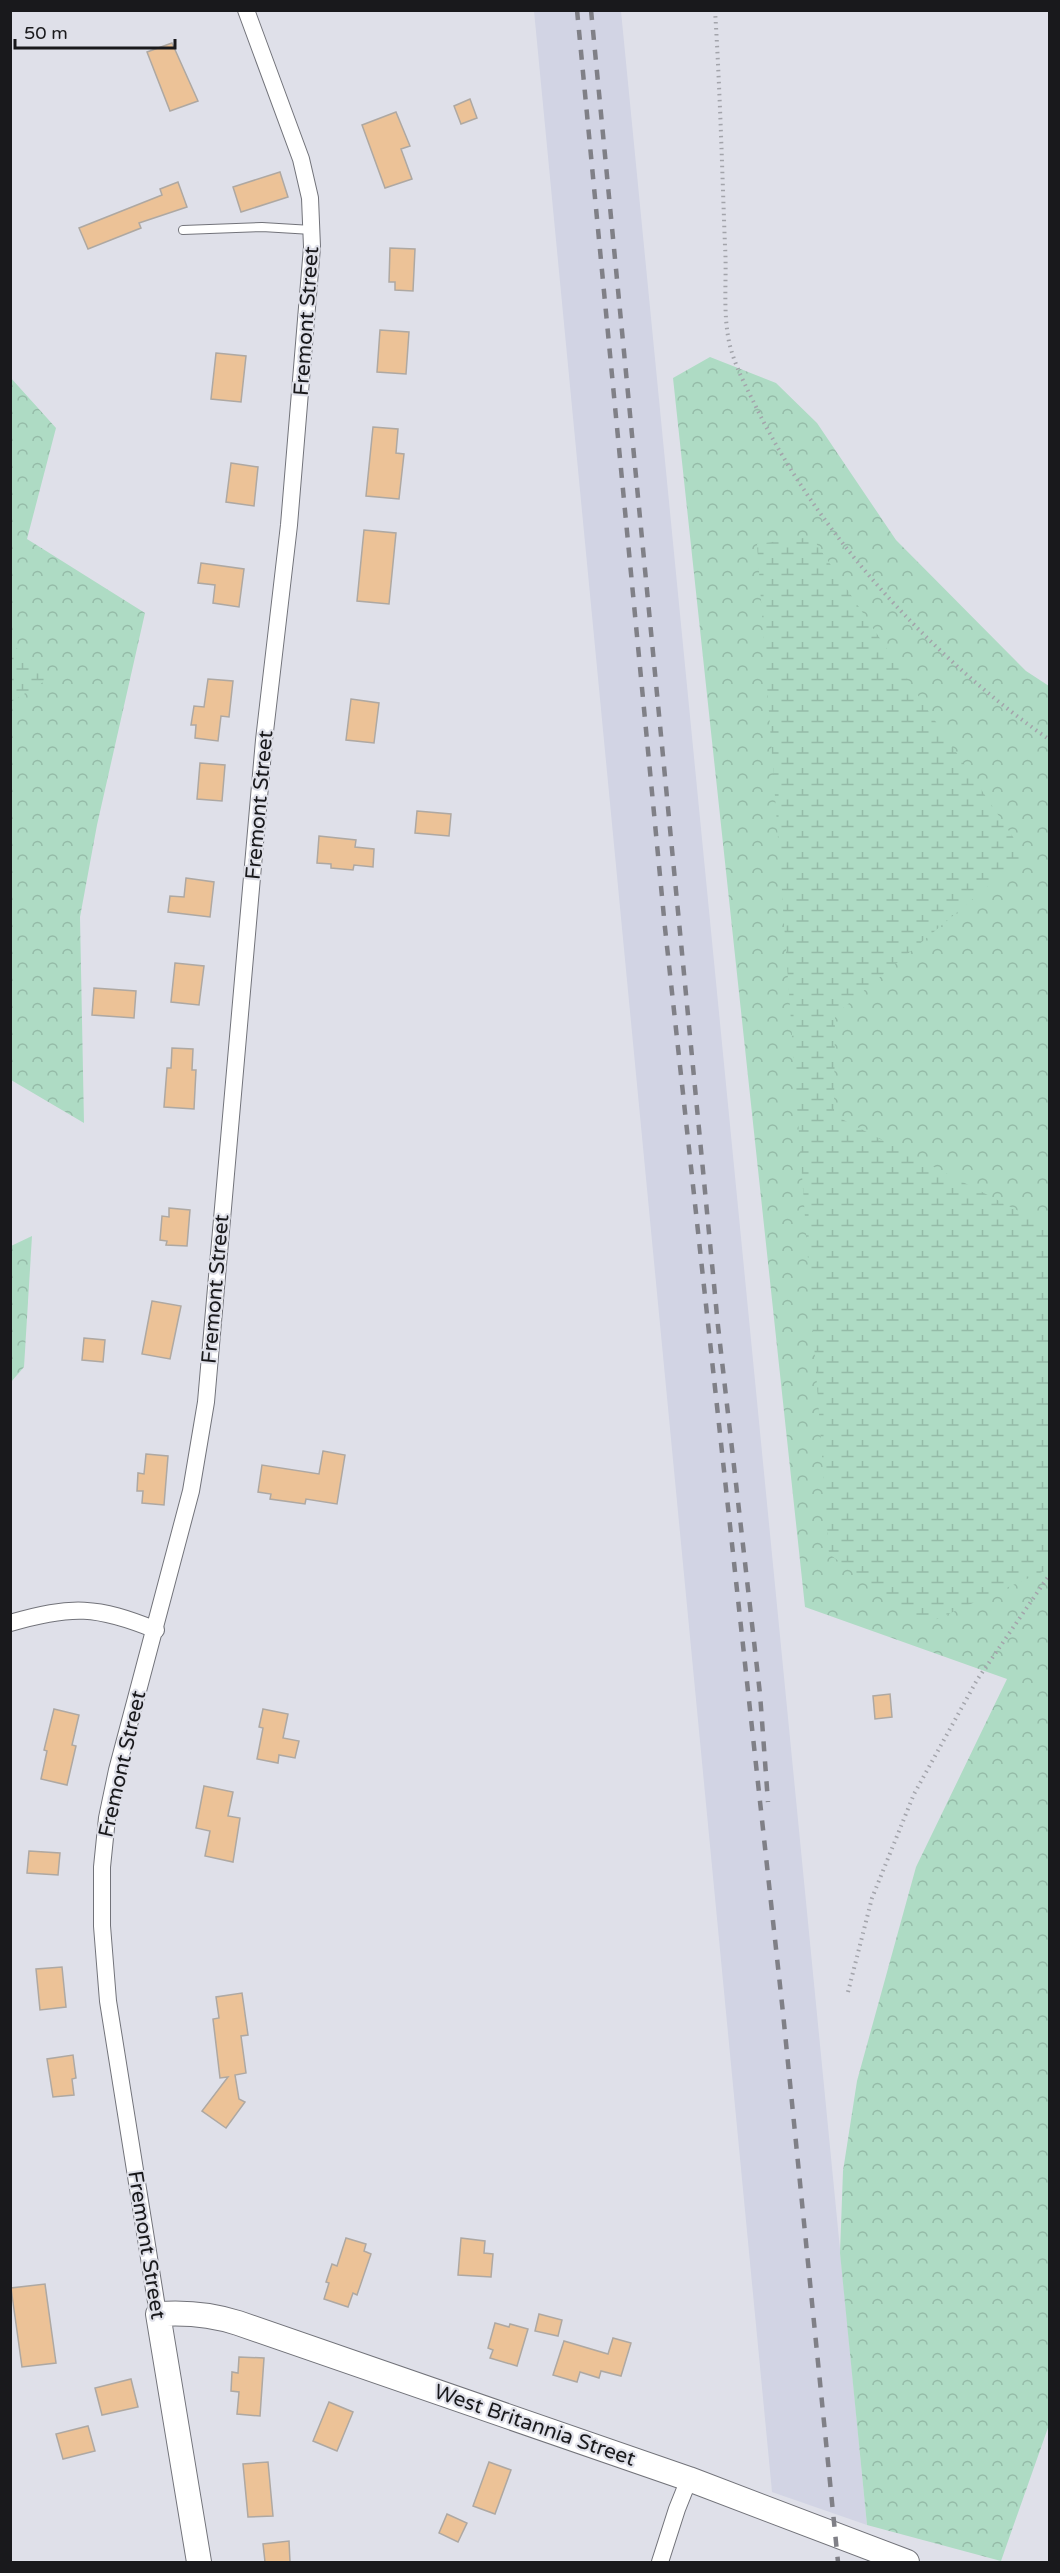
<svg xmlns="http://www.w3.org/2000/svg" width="1060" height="2573" viewBox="0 0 1060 2573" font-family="'Varela Round',sans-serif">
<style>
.built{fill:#d2d4e4}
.forest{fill:url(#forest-crowns)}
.wetland{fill:url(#wetland-marsh)}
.building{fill:#ecc297;stroke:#aea8a2;stroke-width:1.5}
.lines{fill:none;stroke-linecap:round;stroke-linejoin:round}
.lane-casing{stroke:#72737a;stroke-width:10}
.street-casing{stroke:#72737a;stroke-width:18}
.secondary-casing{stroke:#72737a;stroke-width:26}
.path{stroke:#a3a4ab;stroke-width:4;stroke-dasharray:1.5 4.5;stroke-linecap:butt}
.lane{stroke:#fff;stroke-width:8}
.street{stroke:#fff;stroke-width:16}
.secondary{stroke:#fff;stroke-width:24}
.rail{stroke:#808087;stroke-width:4.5;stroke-dasharray:10 10;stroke-linecap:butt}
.labels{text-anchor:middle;stroke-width:4.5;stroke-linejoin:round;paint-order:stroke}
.street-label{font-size:21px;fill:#19191c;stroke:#dfe0e9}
</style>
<defs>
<pattern id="forest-crowns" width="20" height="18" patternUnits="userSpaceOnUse" patternTransform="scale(1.5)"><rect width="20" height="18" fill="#aedbc4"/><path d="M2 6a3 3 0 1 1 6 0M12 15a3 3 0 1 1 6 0" fill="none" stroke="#95bba8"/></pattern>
<pattern id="wetland-marsh" width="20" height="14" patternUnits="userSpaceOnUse" patternTransform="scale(1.5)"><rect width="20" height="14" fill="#aedbc4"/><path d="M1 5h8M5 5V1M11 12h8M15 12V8" fill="none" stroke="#95bba8"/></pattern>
</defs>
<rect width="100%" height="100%" fill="#dfe0e9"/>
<path class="built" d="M534 11H621L867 2525 772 2492Z"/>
<g class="forest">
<path d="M710 357 776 383 817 423 896 540 1026 671 1049 686 1050 2422 1001 2561 867 2525 840 2253 843 2171 857 2081 916 1867 1007 1679 805 1607 673 378Z"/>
<path d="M10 377 56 428 27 539 145 613 97 825 80 917 84 1123 11 1080Z"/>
<path d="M32 1236 24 1367 11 1382V1246Z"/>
</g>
<g class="wetland">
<path d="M812 537 1025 855 835 1015 834 1115 1049 1227V1569L926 1624 829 1554 757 544Z"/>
<path d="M11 644 53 676 11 702H10Z"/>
</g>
<g class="building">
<path d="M172 43 198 101 170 111 147 52Z"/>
<path d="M470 99 477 118 461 124 454 106Z"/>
<path d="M396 112 410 146 401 149 412 179 385 188 362 125Z"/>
<path d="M280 172 288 197 241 212 233 187Z"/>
<path d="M178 182 187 207 139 223 141 228 88 249 79 228 162 195 160 189Z"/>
<path d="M390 248 415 249 413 291 395 290V282H389Z"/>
<path d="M380 330 409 332 406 374 377 372Z"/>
<path d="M216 353 246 356 241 402 211 399Z"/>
<path d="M373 427 398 429 396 453 404 454 399 499 366 496Z"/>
<path d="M231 463 258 467 254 506 226 502Z"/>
<path d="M364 530 396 533 389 604 357 601Z"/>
<path d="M201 563 244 569 239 607 213 603 215 585 198 583Z"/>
<path d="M208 679 233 681 229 717 221 716 218 741 195 738 196 725H191L194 706 204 707Z"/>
<path d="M351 699 379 703 374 743 346 740Z"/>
<path d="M200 763 225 765 222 801 197 799Z"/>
<path d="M417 811 451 814 449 836 415 833Z"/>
<path d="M319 836 356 840 355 847 374 849 373 867 354 865 353 870 331 868V864L317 863Z"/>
<path d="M186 878 214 882 210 917 168 912 170 896 184 897Z"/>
<path d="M175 963 204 966 199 1005 171 1002Z"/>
<path d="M94 988 136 991 134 1018 92 1015Z"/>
<path d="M172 1048 193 1049 192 1070H196L194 1109 164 1107 167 1068H171Z"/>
<path d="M169 1208 190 1210 187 1246 166 1245 167 1241 160 1240 162 1216 169 1217Z"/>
<path d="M152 1301 181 1306 170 1359 142 1354Z"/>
<path d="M84 1338 105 1340 103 1362 82 1360Z"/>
<path d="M323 1451 345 1455 337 1504 306 1499 305 1504 270 1499 271 1494 258 1492 262 1465 319 1474Z"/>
<path d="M146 1454 168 1456 164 1505 142 1503 143 1491H137L138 1473 144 1474Z"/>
<path d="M890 1694 892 1717 875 1719 873 1696Z"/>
<path d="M54 1709 79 1715 72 1745 76 1746 67 1785 41 1779 47 1751 44 1750Z"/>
<path d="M263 1709 288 1714 283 1738 299 1741 295 1758 279 1755 278 1763 257 1759 263 1728 259 1727Z"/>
<path d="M204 1786 233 1792 228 1816 240 1818 233 1862 205 1856 210 1831 196 1828Z"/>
<path d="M29 1851 60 1853 58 1875 27 1873Z"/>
<path d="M62 1967 66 2007 40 2010 36 1969Z"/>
<path d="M242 1993 248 2035 241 2036 246 2073 235 2075 239 2099 245 2102 226 2128 202 2111 228 2077 220 2078 213 2019 219 2018 216 1997Z"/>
<path d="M73 2055 76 2078 72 2079 74 2095 53 2097 47 2059Z"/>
<path d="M346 2238 366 2244 364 2251 371 2254 357 2295 353 2293 348 2307 324 2299 329 2283 326 2282 332 2264 337 2266Z"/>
<path d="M461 2238 485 2241 484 2253 493 2254 491 2277 458 2275Z"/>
<path d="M45 2284 56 2363 22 2367 11 2288Z"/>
<path d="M539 2314 562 2320 558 2336 535 2331Z"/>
<path d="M495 2323 509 2327 510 2324 528 2329 517 2366 490 2358 493 2350 488 2348Z"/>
<path d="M613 2338 631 2343 621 2376 601 2371 599 2378 580 2372 577 2382 553 2375 564 2341 608 2354Z"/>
<path d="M239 2357 264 2358 260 2416 237 2414 239 2392 231 2391 232 2372 238 2373Z"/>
<path d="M131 2379 138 2407 102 2415 95 2388Z"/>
<path d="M329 2402 353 2412 337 2451 313 2441Z"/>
<path d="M88 2426 95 2451 63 2459 56 2434Z"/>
<path d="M268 2462 273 2516 248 2517 243 2464Z"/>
<path d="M489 2462 511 2470 495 2514 473 2506Z"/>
<path d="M447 2514 467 2523 458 2542 439 2533Z"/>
<path d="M289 2541 290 2562H265L263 2544Z"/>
</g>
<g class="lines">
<g class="lane-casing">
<path id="lane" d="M183 230 262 227 312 230"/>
</g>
<g class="street-casing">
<g id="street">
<path d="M10 1623C72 1605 97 1606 156 1630"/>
<path d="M158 2314 108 2001 102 1926V1867L107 1818 117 1770 191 1491 206 1402 264 740 289 525 312 247 310 198 301 159 246 10"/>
<path d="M660 2562 677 2509 689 2479"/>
</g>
</g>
<g class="secondary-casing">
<path id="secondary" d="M199 2562 158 2314C187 2312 211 2314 238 2323L689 2479 907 2562"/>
</g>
<g class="path">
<path d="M715 10C720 89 722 167 725 246 727 276 723 306 728 336 732 362 747 388 758 411 821 537 934 660 1050 740"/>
<path d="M848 1992 872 1898 914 1794 977 1680 1050 1574"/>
</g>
<use href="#lane" class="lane"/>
<use href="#street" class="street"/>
<use href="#secondary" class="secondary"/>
<g class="rail">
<path d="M577 10 665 928 783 2013 838 2562"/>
<path d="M591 10 718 1326 760 1694 768 1802"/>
</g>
</g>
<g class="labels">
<g class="street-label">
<text transform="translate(306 321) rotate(-86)" y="7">Fremont Street</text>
<text transform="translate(259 805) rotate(-85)" y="7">Fremont Street</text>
<text transform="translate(215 1289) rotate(-85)" y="7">Fremont Street</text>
<text transform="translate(122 1764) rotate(-77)" y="7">Fremont Street</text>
<text transform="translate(147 2245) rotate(81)" y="7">Fremont Street</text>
<text transform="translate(535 2425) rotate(19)" y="7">West Britannia Street</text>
</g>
</g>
<rect width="1060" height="2573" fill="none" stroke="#19191c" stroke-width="24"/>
<path d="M15 39v9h160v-9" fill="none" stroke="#19191c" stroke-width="3"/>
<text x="24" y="39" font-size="18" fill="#19191c" stroke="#dfe0e9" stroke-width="4.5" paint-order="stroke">50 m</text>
</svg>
